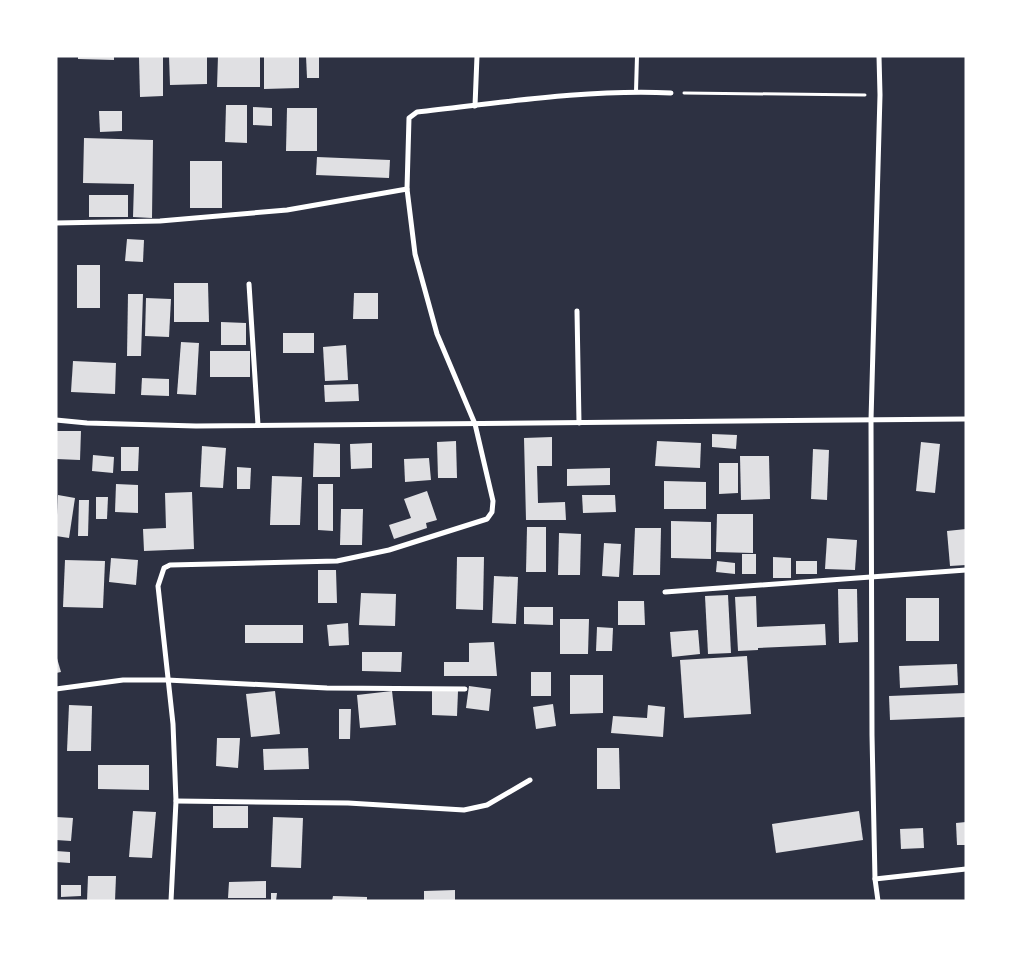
<svg xmlns="http://www.w3.org/2000/svg" width="1022" height="957" viewBox="0 0 1022 957" font-family="'Asap Condensed',sans-serif">
<style>
.building{fill:#e0e0e3}
.lines{fill:none;stroke-linecap:round;stroke-linejoin:round}
.path{stroke:#fff;stroke-width:3}
.service{stroke:#fff;stroke-width:4}
.minor{stroke:#fff;stroke-width:5}
</style>
<rect width="100%" height="100%" fill="#2d3142"/>
<g class="building">
<path d="M78 56H114V60L78 59Z"/>
<path d="M169 56H207V84L170 85Z"/>
<path d="M218 56H260V87H217Z"/>
<path d="M264 56H299V88L264 89Z"/>
<path d="M306 56H319V78H307Z"/>
<path d="M139 57H163V96L140 97Z"/>
<path d="M226 105H247V143L225 142Z"/>
<path d="M253 107 272 108V126L253 125Z"/>
<path d="M287 108H317V151H286Z"/>
<path d="M99 111H122V131L100 132Z"/>
<path d="M84 138 153 140 152 218 133 217 134 184 83 183Z"/>
<path d="M317 157 390 160 389 178 316 175Z"/>
<rect x="190" y="161" width="32" height="47"/>
<rect x="89" y="195" width="39" height="22"/>
<path d="M127 239 144 240 143 262 125 261Z"/>
<rect x="77" y="265" width="23" height="43"/>
<path d="M174 283H208L209 322H174Z"/>
<path d="M354 293H378V319H353Z"/>
<path d="M128 294H143L141 356H127Z"/>
<path d="M146 298 171 299 169 337 145 336Z"/>
<path d="M221 322 246 323V345H221Z"/>
<rect x="283" y="333" width="31" height="20"/>
<path d="M181 342 199 343 196 395 177 394Z"/>
<path d="M346 345 348 380 325 381 323 347Z"/>
<rect x="210" y="351" width="40" height="26"/>
<path d="M73 361 116 363 115 394 71 392Z"/>
<path d="M142 378 169 379V396L141 395Z"/>
<path d="M358 384 359 401 325 402 324 385Z"/>
<path d="M56 431H81L80 460 56 459Z"/>
<path d="M712 434 737 435 736 449 712 447Z"/>
<path d="M552 437V466H537L538 503 565 502 566 520H526L524 438Z"/>
<path d="M456 441 457 478H438L437 442Z"/>
<path d="M657 441 701 443 700 468 655 466Z"/>
<path d="M921 442 940 444 935 493 916 491Z"/>
<path d="M314 443 340 444V477H313Z"/>
<path d="M372 443V468L351 469 350 444Z"/>
<path d="M202 446 226 448 223 488 200 487Z"/>
<path d="M121 447H139L138 471H121Z"/>
<path d="M813 449 829 450 827 500 811 499Z"/>
<path d="M93 455 114 457 113 473 92 471Z"/>
<path d="M740 456H769L770 499 741 500Z"/>
<path d="M429 458 431 480 405 482 404 459Z"/>
<path d="M719 463H738V493L719 494Z"/>
<path d="M237 467 251 468 250 489H237Z"/>
<path d="M610 468V485L567 486V469Z"/>
<path d="M272 476 302 477 300 525H270Z"/>
<path d="M664 481 706 482V509H664Z"/>
<path d="M116 484 138 485V513L115 512Z"/>
<path d="M318 484H333V531L318 530Z"/>
<path d="M427 491 437 520 426 523 427 528 394 539 389 525 411 518 404 499Z"/>
<path d="M192 492 194 549 144 551 143 529 166 528 165 493Z"/>
<path d="M58 495 75 498 69 538 56 536Z"/>
<path d="M582 495H615L616 512 583 513Z"/>
<path d="M96 497H108L107 519H96Z"/>
<path d="M79 500H89L88 536H78Z"/>
<path d="M341 509H363L362 545H340Z"/>
<path d="M717 514H753V553L716 552Z"/>
<path d="M671 521 711 522V559L671 558Z"/>
<path d="M527 527H546V572H526Z"/>
<path d="M635 528H661L660 575H633Z"/>
<path d="M966 529V565L950 566 947 531Z"/>
<path d="M559 533 581 534 580 575H558Z"/>
<path d="M827 538 857 540 855 570 825 569Z"/>
<path d="M604 543 621 544 619 577 602 576Z"/>
<rect x="742" y="554" width="14" height="20"/>
<path d="M457 557H484L483 610 456 609Z"/>
<path d="M773 557 791 558V578H773Z"/>
<path d="M111 558 138 560 136 585 109 582Z"/>
<path d="M65 560 105 561 103 608 63 607Z"/>
<path d="M717 561 735 563V574L716 572Z"/>
<rect x="796" y="561" width="21" height="13"/>
<path d="M318 570H336L337 603H318Z"/>
<path d="M494 576 518 577 516 624 492 623Z"/>
<path d="M838 589H857L858 642 839 643Z"/>
<path d="M361 593 396 594 395 626 359 625Z"/>
<path d="M728 595 731 653 708 654 705 596Z"/>
<path d="M756 596 757 627 825 624 826 645 758 648V650L738 651 735 597Z"/>
<rect x="906" y="598" width="33" height="43"/>
<path d="M618 601H644L645 625H618Z"/>
<path d="M524 607H553V625L524 624Z"/>
<path d="M560 619H589L588 654H560Z"/>
<path d="M348 623 349 645 329 646 327 625Z"/>
<rect x="245" y="625" width="58" height="18"/>
<path d="M597 627 613 628 612 651H596Z"/>
<path d="M698 630 700 654 672 657 670 632Z"/>
<path d="M494 642 497 676H444V662H469V643Z"/>
<path d="M362 652H402L401 672 362 671Z"/>
<path d="M56 655 61 672 56 673Z"/>
<path d="M747 656 751 714 684 718 680 660Z"/>
<path d="M957 664 958 685 900 688 899 666Z"/>
<rect x="531" y="672" width="20" height="24"/>
<path d="M570 675H603V713L570 714Z"/>
<path d="M469 686 491 689 489 711 466 708Z"/>
<path d="M432 690 458 691 457 716 432 715Z"/>
<path d="M275 691 280 734 251 737 246 694Z"/>
<path d="M392 691 396 725 360 728 357 695Z"/>
<path d="M966 693V717L890 720 889 696Z"/>
<path d="M553 704 556 726 536 729 533 707Z"/>
<path d="M69 705 92 706 91 751H67Z"/>
<path d="M648 705 665 707 663 737 611 733 613 716 647 718Z"/>
<path d="M339 709H351L350 739H339Z"/>
<path d="M217 738H240L238 768 216 766Z"/>
<path d="M308 748 309 769 264 770 263 749Z"/>
<path d="M597 748H619L620 789H597Z"/>
<path d="M98 765H149V790L98 789Z"/>
<rect x="213" y="806" width="35" height="22"/>
<path d="M133 811 156 812 152 858 129 857Z"/>
<path d="M859 811 863 840 776 853 772 824Z"/>
<path d="M56 817 73 818 71 841 56 840Z"/>
<path d="M273 817 303 818 301 868 271 867Z"/>
<path d="M966 822V845H957L956 823Z"/>
<path d="M923 828 924 848 901 849 900 829Z"/>
<path d="M56 851 70 852V863L56 862Z"/>
<path d="M88 876H116L115 901H87Z"/>
<path d="M266 881V898H228L229 882Z"/>
<path d="M61 885H81V896L61 897Z"/>
<path d="M455 890V901H424V891Z"/>
<path d="M271 893H277L276 901H271Z"/>
<path d="M333 896 367 897V901H332Z"/>
</g>
<g class="lines">
<path class="path" d="M684 93 865 95"/>
<path class="service" d="M636 91 637 56"/>
<g class="minor">
<path d="M475 106 477 56"/>
<path d="M56 223 160 221 287 210 407 189"/>
<path d="M249 284 258 425"/>
<path d="M577 311 579 423"/>
<path d="M56 420 87 423 196 426 966 419"/>
<path d="M665 592 966 570"/>
<path d="M56 689 123 680H167L327 688 465 689"/>
<path d="M176 801 348 803 464 810 487 805 530 780"/>
<path d="M875 879 966 869"/>
<path d="M171 901 176 801 173 724 158 586 164 568 170 565 337 561 389 550 487 519 492 512 493 501 475 424 437 334 415 254 407 189 409 118 417 112C500 103 587 89 671 93"/>
<path d="M878 901 875 879 872 735 871 420 880 95 879 56"/>
</g>
</g>
<rect width="1022" height="957" fill="none" stroke="#ffffff" stroke-width="115"/>
</svg>
